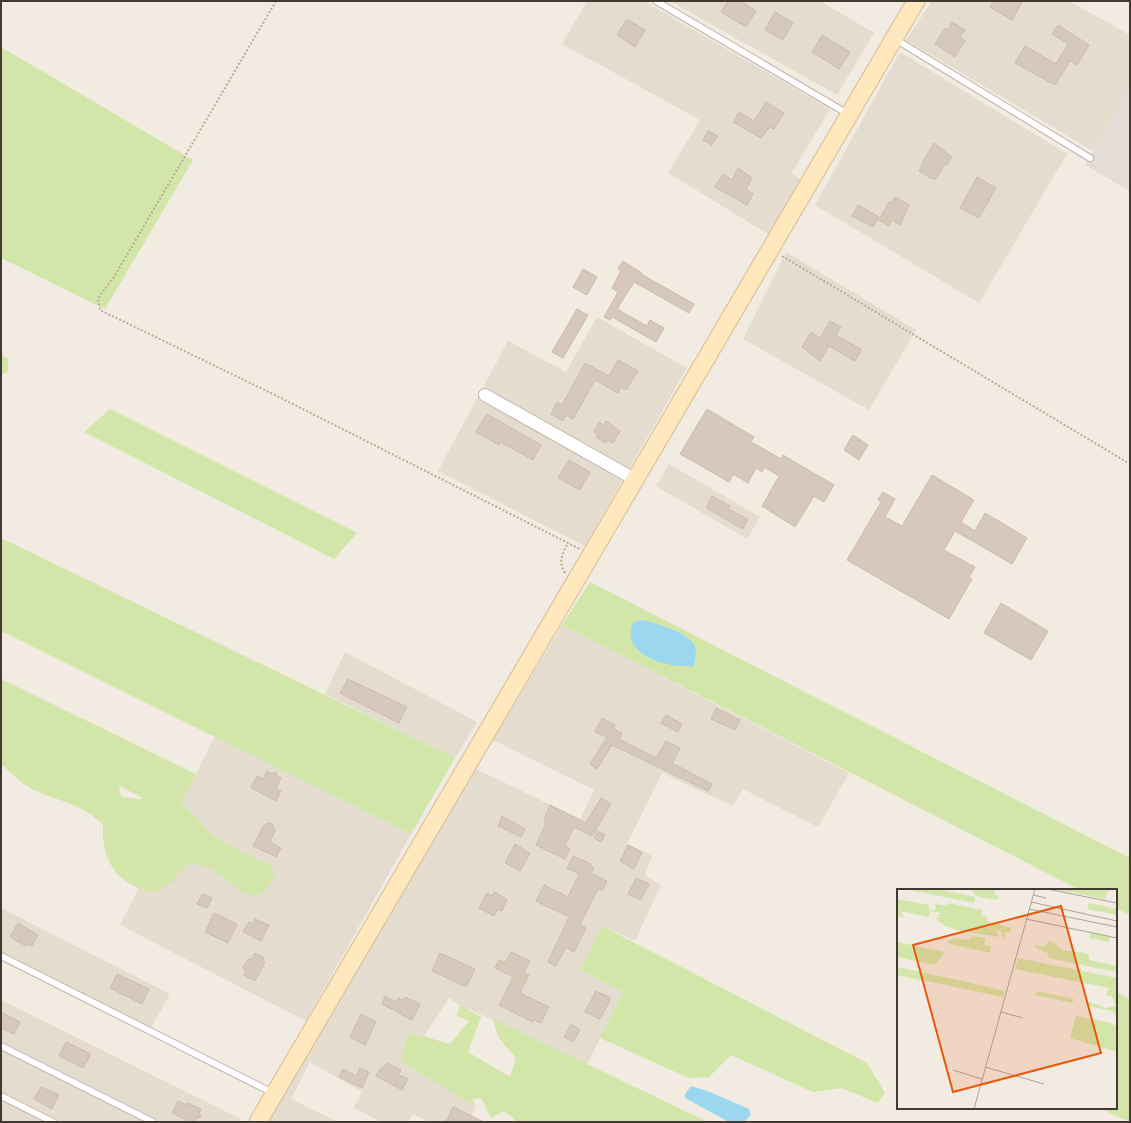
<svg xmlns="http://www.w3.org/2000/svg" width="1131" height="1123" viewBox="0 0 1131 1123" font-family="'Roboto Condensed',sans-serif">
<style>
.residential{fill:#e5dcd0}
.industrial{fill:#e3dcd7}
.green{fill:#d2e6a9;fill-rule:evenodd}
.water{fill:#9cd7f0}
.building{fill:#d6c8ba;stroke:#cdbcab}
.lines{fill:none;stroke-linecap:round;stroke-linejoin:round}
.lane-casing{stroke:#bfb4a8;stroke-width:8}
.street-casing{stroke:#bfb4a8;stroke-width:14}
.secondary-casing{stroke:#d5bc93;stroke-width:19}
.path{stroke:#beab96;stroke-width:2;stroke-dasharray:2 2;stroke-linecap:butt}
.lane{stroke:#fff;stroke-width:6}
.street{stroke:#fff;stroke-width:12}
.secondary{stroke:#ffe7be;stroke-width:17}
.inset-road{fill:none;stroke:#aba49c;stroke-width:1}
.view{fill:#e8590c;fill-opacity:0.15;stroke:#e8590c;stroke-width:2}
.inset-edge{fill:none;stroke:#423a32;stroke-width:2}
</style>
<rect width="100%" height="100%" fill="#f1ebe2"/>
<g class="residential">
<path d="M587 1H644L830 109 791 174 801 179 768 234 668 173 700 120 562 44Z"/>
<path d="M670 1H820L874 33 837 95Z"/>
<path d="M932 1H1069L1130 35V89L1093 151 906 40Z"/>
<path d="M900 52 1067 154 979 303 815 205Z"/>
<path d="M786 252 916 330 869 410 743 339Z"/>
<path d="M597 317 687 368 585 546 438 471 508 341 566 372Z"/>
<path d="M669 464 760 517 747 539 656 486Z"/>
<path d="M562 625 849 773 818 827 743 789 733 806 662 773 627 844 652 856 645 875 661 885 635 941 602 926 580 970 623 992 587 1064 460 1005 449 998 424 1036 409 1032 400 1061 476 1107 468 1122H429L413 1114 408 1122H382L354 1108 362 1092 310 1062 291 1099 338 1122H268L476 769 580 819 594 790 493 740Z"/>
<path d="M345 652 477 722 455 758 325 694Z"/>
<path d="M215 736 411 834 306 1021 120 925Z"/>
<path d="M1 908 170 994 148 1033 1 960Z"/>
<path d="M1 1000 241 1119 239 1122H63L60 1120 59 1122H1Z"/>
</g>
<path class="industrial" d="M1130 89V191L1085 165Z"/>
<g class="green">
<path d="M1 47 193 160 105 309 1 258Z"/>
<path d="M1 355 8 358V372L1 374Z"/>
<path d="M110 409 357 533 334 559 84 432Z"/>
<path d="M1 538 455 758 411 834 1 631Z"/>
<path d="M590 582 1130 858V915L1116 908V890H1080L562 625Z"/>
<path d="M1 679 196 774 181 804C194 813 202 826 214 836 231 848 253 857 272 866L274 878C270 883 266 891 260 894 240 902 214 858 188 865 180 868 177 877 171 883 166 886 160 889 155 892 118 886 101 862 103 825 83 803 55 801 30 788 20 782 10 772 1 764ZM119 786 143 798 140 799 121 797Z"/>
<path d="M602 926 867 1063 885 1093 878 1103 841 1088 813 1092 731 1055 709 1077 689 1078 600 1038 623 992 580 970Z"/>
<path d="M1116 992 1130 999V1122L1099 1108H1116Z"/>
<path d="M460 1005 481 1017 468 1052 510 1077 516 1058 498 1037 493 1019 708 1122H516L512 1116 503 1111 491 1118 481 1098 472 1099 476 1107 400 1061 409 1032 450 1044 469 1021 457 1016Z"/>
</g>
<g class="water">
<path d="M643 620C656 623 691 633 695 647 697 653 695 659 694 666 669 669 619 655 633 622Z"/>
<path d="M691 1086 710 1092 749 1109 751 1115 744 1122H729L685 1098V1094Z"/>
</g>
<g class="building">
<path d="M728 1H741L756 11 746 27 721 12Z"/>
<path d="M994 1H1023L1012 20 990 7Z"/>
<path d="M775 12 793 23 783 40 765 30Z"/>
<path d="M627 19 645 30 635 47 617 35Z"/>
<path d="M952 22 965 30 960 37 965 41 955 57 935 44 945 28 948 30Z"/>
<path d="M1058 25 1089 45 1077 65 1070 61 1055 85 1015 63 1025 46 1056 64 1068 44 1052 34Z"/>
<path d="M822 35 850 52 839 69 812 52Z"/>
<path d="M766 102 784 113 774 129 770 127 761 138 733 122 739 112 754 121Z"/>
<path d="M708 131 718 136 712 145 703 140Z"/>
<path d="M934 143 952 157 947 165 945 164 936 179 933 178 932 179 919 171 922 166 921 165Z"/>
<path d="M738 168 752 178 746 189 753 194 747 205 715 187 723 174 732 180Z"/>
<path d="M977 177 996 188 979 218 960 208Z"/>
<path d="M895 197 909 205 900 225 892 220 889 226 879 220 889 202 891 203Z"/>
<path d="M858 205 879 217 873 227 852 216Z"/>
<path d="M623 261 642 273 641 274 694 304 689 313 634 282 617 309 647 326 650 320 664 328 656 342 612 317 610 320 604 317 618 292 612 288 621 271 618 269Z"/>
<path d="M583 269 597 277 587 295 573 287Z"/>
<path d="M577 309 588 315 563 358 552 352Z"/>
<path d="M830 321 841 327 836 335 862 350 855 361 829 346 820 361 802 347 811 332 820 338Z"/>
<path d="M618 360 638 371 626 390 621 387 618 393 595 380 573 419 566 415 563 421 551 414 557 402 562 405 585 363 609 376Z"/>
<path d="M707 409 754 437 751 442 781 459 783 455 834 485 824 502 814 496 795 527 762 506 779 476 764 467 762 472 756 468 748 483 733 474 729 482 680 454Z"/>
<path d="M487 414 541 445 533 460 500 442 499 445 476 432Z"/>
<path d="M606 421 620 431 613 443 607 440 606 443 597 438 598 435 594 432 599 423 604 425Z"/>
<path d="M853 435 868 445 859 460 844 450Z"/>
<path d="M569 460 590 472 580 490 558 478Z"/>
<path d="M932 475 974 500 961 522 975 531 985 513 1027 538 1012 564 955 531 944 550 975 567 969 577 972 579 949 619 847 560 881 502 878 500 883 492 895 499 885 517 902 526Z"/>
<path d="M712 496 730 506 728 509 748 519 743 529 706 508Z"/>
<path d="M1001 603 1048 631 1031 660 984 633Z"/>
<path d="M348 679 407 707 399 723 340 693Z"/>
<path d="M716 708 740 720 735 730 711 719Z"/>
<path d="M666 715 682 724 678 732 661 723Z"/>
<path d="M602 718 615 725 613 729 622 733 619 739 656 758 666 741 680 748 672 763 712 784 708 791 612 745 597 769 590 764 607 737 595 732Z"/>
<path d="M267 771 272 774 276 772 277 776 281 778 276 789 281 791 276 801 251 788 257 776 263 779Z"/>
<path d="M601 798 611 804 592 836 574 827 565 846 570 849 565 859 536 845 546 824 544 819 550 805 586 823Z"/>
<path d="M502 816 525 829 521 837 498 826Z"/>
<path d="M270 823 273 825 275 831 270 842 281 848 276 857 253 846 264 825Z"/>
<path d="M597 831 605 835 601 842 594 838Z"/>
<path d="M515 844 530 853 520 871 505 863Z"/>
<path d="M628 845 642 852 634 869 620 861Z"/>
<path d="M573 856 591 864 590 866 594 868 591 873 607 881 602 891 598 889 580 925 586 928 574 952 566 947 556 966 548 962 569 917 536 901 544 885 568 897 579 874 567 868Z"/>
<path d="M636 878 649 884 641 900 628 894Z"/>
<path d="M494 892 507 899 502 911 498 909 494 916 479 908 487 893 492 896Z"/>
<path d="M202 894 212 898 207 908 197 904Z"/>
<path d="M214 913 237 924 228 943 205 932Z"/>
<path d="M255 919 269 925 261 941 243 932 249 922 252 924Z"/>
<path d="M18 923 38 935 32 946 27 944 26 946 10 937Z"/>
<path d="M511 952 530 961 524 973 529 975 520 993 549 1007 541 1023 534 1020 533 1022 499 1005 513 977 495 968 499 960 505 963Z"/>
<path d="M255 953 264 958 262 961 265 962 255 981 244 975 246 970 243 968 248 959 251 960Z"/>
<path d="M440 953 475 969 466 987 432 971Z"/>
<path d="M117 974 149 989 142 1004 110 988Z"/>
<path d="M596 991 611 998 600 1019 585 1012Z"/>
<path d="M385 996 396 1002 398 998 403 1000 405 997 420 1004 412 1020 382 1004Z"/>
<path d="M1 1012 20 1022 14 1034 1 1028Z"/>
<path d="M361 1014 376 1022 365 1045 350 1037Z"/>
<path d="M571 1024 580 1030 573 1042 564 1037Z"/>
<path d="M66 1042 91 1054 83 1068 59 1056Z"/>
<path d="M387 1063 401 1070 399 1075 408 1079 402 1090 376 1076 380 1069 384 1067Z"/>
<path d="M360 1068 369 1072 362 1088 339 1077 343 1069 356 1076Z"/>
<path d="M41 1087 59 1095 52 1109 34 1099Z"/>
<path d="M178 1101 187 1105 188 1103 201 1109 199 1113 201 1117 197 1118 195 1122H190L172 1113Z"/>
<path d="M453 1107 484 1122H446Z"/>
</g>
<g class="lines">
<g class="lane-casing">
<g id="lane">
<path d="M656 1 848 114"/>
<path d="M895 39 1090 158"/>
<path d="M1 956 273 1093"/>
<path d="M1 1046 153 1122"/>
<path d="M1 1096 53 1122"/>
</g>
</g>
<g class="street-casing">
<path id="street" d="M485 395 636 480"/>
</g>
<g class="secondary-casing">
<path id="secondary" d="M258 1122 916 1"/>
</g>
<g class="path">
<path d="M276 1 114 277 98 298 100 310 277 396 580 549"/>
<path d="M782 256 1130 464"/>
<path d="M565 573C558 562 562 554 568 543"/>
</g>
<use href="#lane" class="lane"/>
<use href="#street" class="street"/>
<use href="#secondary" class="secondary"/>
</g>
<g transform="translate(897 889)">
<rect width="220" height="220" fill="#f1ebe2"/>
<path d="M8 0H41L78 8 77 14ZM74 0H107L98 1 97 6 102 7 100 11 79 7ZM156 0H213L207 10ZM0 10 32 16V28L3 22 8 29 0 27ZM51 14 85 21 84 26 89 27 92 33 114 39V43H108V48H105V42L99 41 103 48 59 41 47 36 39 30 43 27 37 26 45 25 36 22 33 24V22L39 20 38 15 50 17ZM192 14 220 20V26L190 20ZM194 43 213 47 212 53 192 49ZM76 47 89 49 87 56 94 57 93 64 53 55 50 52 59 49 71 51ZM152 52 157 53 165 61 189 64 192 66V71L220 77V83L151 69 152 65 137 58 139 56 147 58ZM0 53 48 63 38 76 0 68ZM121 69 220 89V128L215 122 190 117V112L208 119 219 117 215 108 209 106 212 99 118 80ZM0 78 66 92 108 102 106 108 0 86ZM140 102 177 110 175 114 138 106ZM179 127 214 134 220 138V163L173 149Z" fill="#d2e6a9"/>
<path class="inset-road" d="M150 0 220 14M136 6 149 9M134 13 220 32M132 20 220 38M129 30 220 49M104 123 126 129M88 178 147 195M56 181 85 190M77 220 138 0"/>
<path class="view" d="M164 17 204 164 56 203 16 56Z"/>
<rect width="220" height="220" class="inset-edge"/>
</g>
<rect width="1131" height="1123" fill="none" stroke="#423a32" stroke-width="4"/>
</svg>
